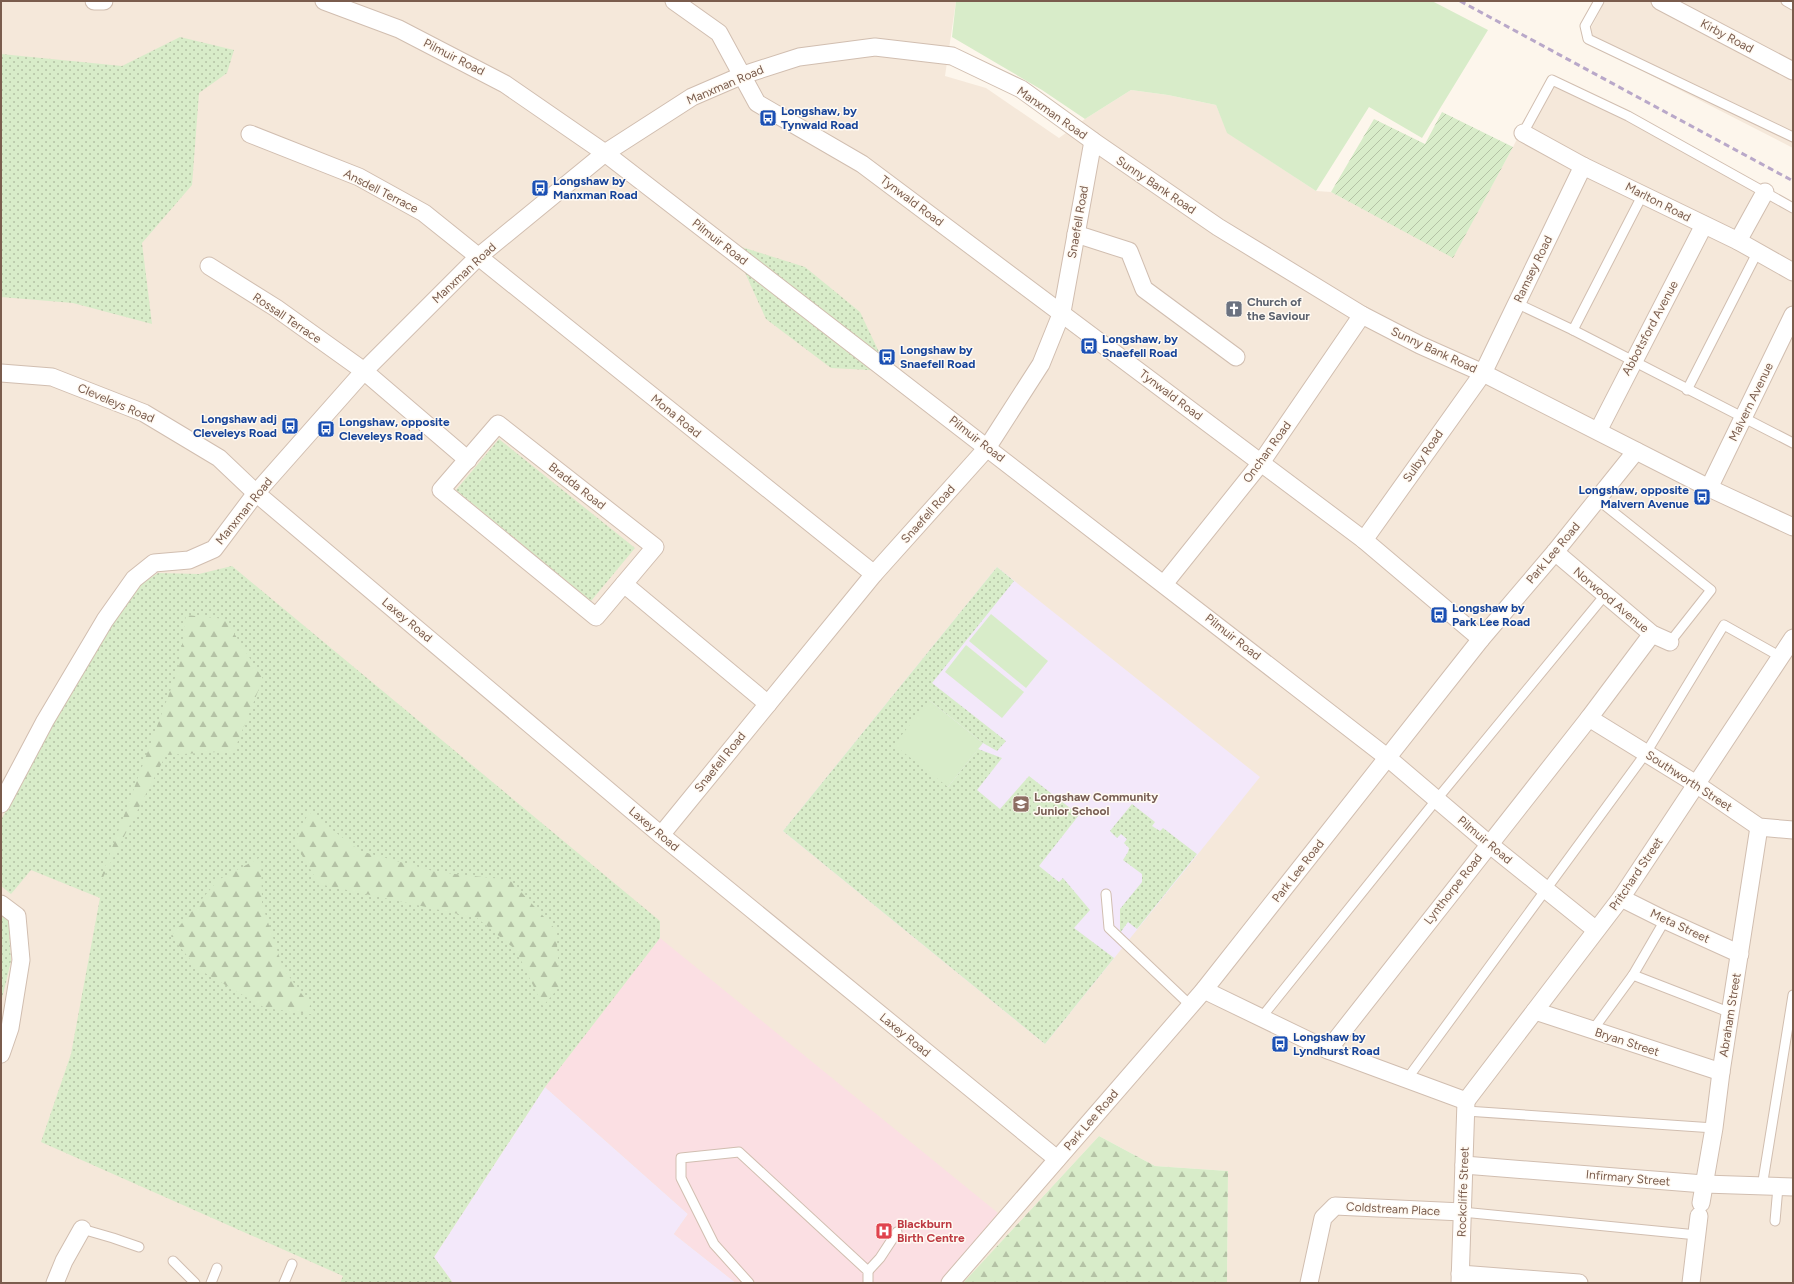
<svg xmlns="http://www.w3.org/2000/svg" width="1794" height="1284" viewBox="0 0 1794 1284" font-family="Figtree,sans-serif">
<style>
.residential{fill:#f5e8da}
.education{fill:#f3e8fa}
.medical{fill:#fbdfe3}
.grass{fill:url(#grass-dots)}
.forest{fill:url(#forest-firs)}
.park{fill:#d8ecc9}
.garden{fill:url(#garden-furrows)}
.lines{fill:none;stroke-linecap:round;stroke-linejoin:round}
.lane-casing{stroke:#d1beb0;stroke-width:11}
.street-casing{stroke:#d1beb0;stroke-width:19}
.lane{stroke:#fff;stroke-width:9}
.street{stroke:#fff;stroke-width:17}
.rail{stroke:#b9a8c9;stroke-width:3;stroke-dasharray:6 4;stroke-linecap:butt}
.labels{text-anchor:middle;stroke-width:3;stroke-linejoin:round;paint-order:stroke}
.street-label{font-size:12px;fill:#7a5c4d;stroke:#fffaf3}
.transit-label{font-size:12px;font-weight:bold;fill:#164399;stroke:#fffaf3;text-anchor:start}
.worship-label{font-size:12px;font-weight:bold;fill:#5b616d;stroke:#fffaf3;text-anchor:start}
.education-label{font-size:12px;font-weight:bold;fill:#785e54;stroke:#fffaf3;text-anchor:start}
.health-label{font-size:12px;font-weight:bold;fill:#be3a42;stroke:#fffaf3;text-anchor:start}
</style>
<defs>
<pattern id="grass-dots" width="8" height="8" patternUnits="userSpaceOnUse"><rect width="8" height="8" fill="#d8ecc9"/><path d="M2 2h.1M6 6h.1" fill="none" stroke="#b4c2a5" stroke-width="1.8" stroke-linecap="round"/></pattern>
<pattern id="forest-firs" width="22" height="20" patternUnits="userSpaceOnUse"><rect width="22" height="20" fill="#d8ecc9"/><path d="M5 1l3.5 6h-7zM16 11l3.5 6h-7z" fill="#b4c2a5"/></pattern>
<pattern id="garden-furrows" width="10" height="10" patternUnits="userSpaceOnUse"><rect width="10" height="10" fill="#d8ecc9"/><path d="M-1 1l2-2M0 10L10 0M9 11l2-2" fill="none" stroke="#b4c2a5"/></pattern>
</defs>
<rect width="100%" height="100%" fill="#fdf6ec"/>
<g class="residential">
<path d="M1 1H956L945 76 986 88 1059 138 1085 119 1131 90 1168 95 1216 105 1228 133 1316 191 1331 192 1453 257 1513 147 1548 76 1793 207V1283H1227L1228 1171 1155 1166 1099 1136 963 1283H1Z"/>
<path d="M1605 1H1793V148L1584 41Z"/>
</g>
<g class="education">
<path d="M997 567 1260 777 1045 1044 783 831Z"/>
<path d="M545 1087 688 1214 674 1234 736 1283H453L434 1257Z"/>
</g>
<path class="medical" d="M660 938 998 1213 939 1283H736L674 1234 688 1214 545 1087Z"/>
<g class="grass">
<path d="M180 37 234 50 227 73 199 93 192 185 142 243 152 324 73 303 1 297V54L122 66Z"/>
<path d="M732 244 805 267 860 312 888 371 831 368 766 319Z"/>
<path d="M499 439 635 548 591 601 456 490Z"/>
<path d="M232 566 660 921V938L545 1087 434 1257 453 1283H340L343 1276 41 1142 71 1054 100 898 31 870 11 894 1 886V820L83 670 137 587 158 573 199 574Z"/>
<path d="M997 567 1014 581 932 683 1006 741 997 751 983 743 929 700 948 787 978 749 1002 758 977 790 1000 809 1029 776 1079 815 1039 866 1059 882 1063 878 1090 910 1074 928 1114 958 1045 1044 783 831Z"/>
<path d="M1132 804 1155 822 1152 826 1160 831 1163 828 1197 854 1137 929 1128 922 1120 933V909L1142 882V874L1123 860 1128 852 1129 848 1124 843 1127 839 1121 834 1117 838 1110 831Z"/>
<path d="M1 911 8 916 11 961 1 1003Z"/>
</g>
<g class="forest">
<path d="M186 615 225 619 263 679 234 751 166 755 96 891 179 667Z"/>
<path d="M309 812 360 851 437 872 510 880 556 930 560 986 543 1006 516 950 477 918 319 884 294 842Z"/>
<path d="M261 857 262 904 283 968 317 1015 265 1008 198 969 171 936 218 880Z"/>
<path d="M1099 1136 1155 1166 1228 1171 1227 1283H963Z"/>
</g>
<g class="park">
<path d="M956 1H1432L1488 30 1422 138 1369 107 1316 191 1227 133 1216 105 1168 95 1131 90 1085 119 1042 90 952 37Z"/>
<path d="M991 614 1048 661 1026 688 969 641Z"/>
<path d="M966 645 1024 692 1002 718 945 672Z"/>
<path d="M929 700 983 743 948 787 894 745Z"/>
</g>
<path class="garden" d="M1442 112 1513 147 1453 258 1331 192 1374 119 1425 144Z"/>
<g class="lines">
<g class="lane-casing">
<g id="lane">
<path d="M1599 1 1585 26 1588 39 1793 137"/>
<path d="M1786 1 1793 5"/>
<path d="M1523 133 1552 80 1628 116 1793 208"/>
<path d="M1516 303 1573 330 1643 194"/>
<path d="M1573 330 1793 443"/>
<path d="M1687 390 1757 253"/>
<path d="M1597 499 1711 590 1670 642"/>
<path d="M1106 894 1109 928 1190 1005"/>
<path d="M1633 975 1731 1013"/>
<path d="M1261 1018 1437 799 1605 595"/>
<path d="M1592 1031 1633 975 1665 920"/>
<path d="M1407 1079 1646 753 1724 625 1781 657"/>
<path d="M1466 1111 1714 1128"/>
<path d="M1762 1187 1793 995"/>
<path d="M1462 1212 1697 1235"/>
<path d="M1775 1221 1778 1187"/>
<path d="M82 1229 113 1238 139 1247"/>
<path d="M173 1261 195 1283"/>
<path d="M868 1271 880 1258 897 1232"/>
<path d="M211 1283 217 1268"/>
<path d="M284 1283 292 1264"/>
<path d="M749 1283 714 1244 681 1178V1158L739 1152 868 1271V1283"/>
</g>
</g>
<g class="street-casing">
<g id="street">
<path d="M94 1H104"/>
<path d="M324 1 399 29 505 84 605 153 1388 758 1489 844 1596 930"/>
<path d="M674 1 719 33 757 103 862 164 1364 540 1481 639"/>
<path d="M1660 1 1793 71"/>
<path d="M1523 133 1583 166 1738 241 1793 272"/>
<path d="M250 134 359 177 424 213 874 574"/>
<path d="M1076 234 1129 251 1144 289 1236 357"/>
<path d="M1738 241 1765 192"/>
<path d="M209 266 276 308 364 371 468 460"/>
<path d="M1 373 52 377 144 413 219 458 256 493 661 835 1057 1159"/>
<path d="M498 424 655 547 596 617 441 490Z"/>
<path d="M1598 431 1704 225"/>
<path d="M1709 488 1793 315"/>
<path d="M1364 540 1483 373 1583 166"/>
<path d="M1555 552 1652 634 1670 642"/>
<path d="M624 584 768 704"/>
<path d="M1164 584 1260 464 1362 315"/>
<path d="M1589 718 1696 784 1759 827 1793 830"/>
<path d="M1 804 45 721 105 620 134 579 154 563 189 560 214 549 256 493 364 371 478 257 605 153 692 97 743 75 799 57 875 47 952 56 1021 89 1093 141 1218 227 1362 315 1420 345 1483 373 1709 488 1793 527"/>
<path d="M661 835 874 574 987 448 1041 364 1062 312 1093 141"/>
<path d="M1621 898 1665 920 1740 954"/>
<path d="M1 904 17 916 21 960 10 1028 1 1054"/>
<path d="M1204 990 1328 1050 1466 1101"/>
<path d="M1535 1011 1721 1072"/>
<path d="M1328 1050 1589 718 1652 634"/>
<path d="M1466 1101 1621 898 1793 638"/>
<path d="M1464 1165 1704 1184 1793 1187"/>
<path d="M1701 1203 1714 1128 1721 1072 1759 827"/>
<path d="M1460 1274 1579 1283"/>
<path d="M55 1283 64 1261 82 1229"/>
<path d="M950 1283 1204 990 1481 639 1555 552 1636 451"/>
<path d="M1309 1283 1323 1218 1335 1206 1462 1212"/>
<path d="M1460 1283 1466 1101"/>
<path d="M1691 1283 1699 1216"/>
</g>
</g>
<use href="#lane" class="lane"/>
<use href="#street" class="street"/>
<path class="rail" d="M1460 1 1793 181"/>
</g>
<defs>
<g id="bus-square" transform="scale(0.9)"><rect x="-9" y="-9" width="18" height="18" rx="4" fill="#1a4fb4" stroke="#fffaf3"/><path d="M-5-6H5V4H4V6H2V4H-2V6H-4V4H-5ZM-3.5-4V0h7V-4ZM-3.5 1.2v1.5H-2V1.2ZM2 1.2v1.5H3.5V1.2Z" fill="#fff"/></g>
<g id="church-square" transform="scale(0.9)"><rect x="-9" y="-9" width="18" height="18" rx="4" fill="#6b7280" stroke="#fffaf3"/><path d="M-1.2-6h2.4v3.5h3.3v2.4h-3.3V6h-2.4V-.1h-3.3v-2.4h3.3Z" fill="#fff"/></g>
<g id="school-square" transform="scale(0.9)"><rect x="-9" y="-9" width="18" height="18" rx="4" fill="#8d6e63" stroke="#fffaf3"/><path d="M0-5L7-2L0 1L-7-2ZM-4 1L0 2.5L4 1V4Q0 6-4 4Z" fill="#fff"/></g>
<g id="hospital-square" transform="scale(0.9)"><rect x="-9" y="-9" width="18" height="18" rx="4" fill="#e0444e" stroke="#fffaf3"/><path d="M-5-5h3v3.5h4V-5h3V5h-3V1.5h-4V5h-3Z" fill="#fff"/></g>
</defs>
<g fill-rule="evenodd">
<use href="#bus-square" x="768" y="118"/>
<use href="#bus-square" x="540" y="188"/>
<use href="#church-square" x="1234" y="309"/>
<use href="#bus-square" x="1089" y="346"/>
<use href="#bus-square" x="887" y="357"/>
<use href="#bus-square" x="290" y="426"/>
<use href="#bus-square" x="326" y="429"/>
<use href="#bus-square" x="1702" y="497"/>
<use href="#bus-square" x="1439" y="615"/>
<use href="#school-square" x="1021" y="804"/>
<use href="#bus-square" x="1280" y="1044"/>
<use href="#hospital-square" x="884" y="1231"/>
</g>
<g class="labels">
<g class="street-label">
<text transform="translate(1727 36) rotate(28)" y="4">Kirby Road</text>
<text transform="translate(454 57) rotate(27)" y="4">Pilmuir Road</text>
<text transform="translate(725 85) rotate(-23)" y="4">Manxman Road</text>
<text transform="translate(1052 113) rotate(35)" y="4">Manxman Road</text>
<text transform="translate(1156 185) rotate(34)" y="4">Sunny Bank Road</text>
<text transform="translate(381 191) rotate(27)" y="4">Ansdell Terrace</text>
<text transform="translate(912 201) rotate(37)" y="4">Tynwald Road</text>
<text transform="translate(1658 202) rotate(27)" y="4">Marlton Road</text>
<text transform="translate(1078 222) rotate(-80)" y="4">Snaefell Road</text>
<text transform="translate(720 242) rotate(38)" y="4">Pilmuir Road</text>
<text transform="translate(1533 269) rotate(-64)" y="4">Ramsey Road</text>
<text transform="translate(464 273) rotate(-43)" y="4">Manxman Road</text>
<text transform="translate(287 318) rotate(34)" y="4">Rossall Terrace</text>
<text transform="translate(1650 328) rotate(-62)" y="4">Abbotsford Avenue</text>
<text transform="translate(1434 350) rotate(25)" y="4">Sunny Bank Road</text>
<text transform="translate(1171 395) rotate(37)" y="4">Tynwald Road</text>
<text transform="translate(1751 402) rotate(-64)" y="4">Malvern Avenue</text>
<text transform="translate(116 403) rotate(23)" y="4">Cleveleys Road</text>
<text transform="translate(676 416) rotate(39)" y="4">Mona Road</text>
<text transform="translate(977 439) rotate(38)" y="4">Pilmuir Road</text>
<text transform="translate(1267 452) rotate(-54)" y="4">Onchan Road</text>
<text transform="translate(1423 456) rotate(-55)" y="4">Sulby Road</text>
<text transform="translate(577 486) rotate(38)" y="4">Bradda Road</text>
<text transform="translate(244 511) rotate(-51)" y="4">Manxman Road</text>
<text transform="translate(928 514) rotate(-48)" y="4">Snaefell Road</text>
<text transform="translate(1553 553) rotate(-50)" y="4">Park Lee Road</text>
<text transform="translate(1611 600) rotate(40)" y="4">Norwood Avenue</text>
<text transform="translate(407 620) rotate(40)" y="4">Laxey Road</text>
<text transform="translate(1233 637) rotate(38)" y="4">Pilmuir Road</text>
<text transform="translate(720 762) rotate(-51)" y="4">Snaefell Road</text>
<text transform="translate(1689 781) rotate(33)" y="4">Southworth Street</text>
<text transform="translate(654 829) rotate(40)" y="4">Laxey Road</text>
<text transform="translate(1485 840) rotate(40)" y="4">Pilmuir Road</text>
<text transform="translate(1298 871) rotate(-52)" y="4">Park Lee Road</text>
<text transform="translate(1636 874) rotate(-56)" y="4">Pritchard Street</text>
<text transform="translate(1453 889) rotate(-52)" y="4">Lynthorpe Road</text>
<text transform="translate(1680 926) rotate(25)" y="4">Meta Street</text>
<text transform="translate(1730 1015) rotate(-81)" y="4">Abraham Street</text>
<text transform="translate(905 1035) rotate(39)" y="4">Laxey Road</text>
<text transform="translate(1627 1042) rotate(18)" y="4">Bryan Street</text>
<text transform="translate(1091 1120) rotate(-49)" y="4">Park Lee Road</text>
<text transform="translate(1628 1178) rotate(5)" y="4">Infirmary Street</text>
<text transform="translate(1463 1192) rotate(-88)" y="4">Rockcliffe Street</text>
<text transform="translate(1393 1209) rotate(3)" y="4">Coldstream Place</text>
</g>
<g class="transit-label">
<text x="781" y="115">Longshaw, by<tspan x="781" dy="14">Tynwald Road</tspan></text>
<text x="553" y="185">Longshaw by<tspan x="553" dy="14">Manxman Road</tspan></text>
<text x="1102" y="343">Longshaw, by<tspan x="1102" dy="14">Snaefell Road</tspan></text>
<text x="900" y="354">Longshaw by<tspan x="900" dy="14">Snaefell Road</tspan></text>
<text x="277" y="423" text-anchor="end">Longshaw adj<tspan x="277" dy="14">Cleveleys Road</tspan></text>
<text x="339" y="426">Longshaw, opposite<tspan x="339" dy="14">Cleveleys Road</tspan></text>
<text x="1689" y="494" text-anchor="end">Longshaw, opposite<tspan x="1689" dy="14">Malvern Avenue</tspan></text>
<text x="1452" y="612">Longshaw by<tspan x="1452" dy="14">Park Lee Road</tspan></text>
<text x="1293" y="1041">Longshaw by<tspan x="1293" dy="14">Lyndhurst Road</tspan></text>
</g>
<g class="worship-label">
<text x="1247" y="306">Church of<tspan x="1247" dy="14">the Saviour</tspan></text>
</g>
<g class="education-label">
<text x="1034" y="801">Longshaw Community<tspan x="1034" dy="14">Junior School</tspan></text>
</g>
<g class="health-label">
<text x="897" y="1228">Blackburn<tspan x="897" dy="14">Birth Centre</tspan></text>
</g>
</g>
<rect width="1794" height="1284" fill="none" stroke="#7a5c4d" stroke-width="4"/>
</svg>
